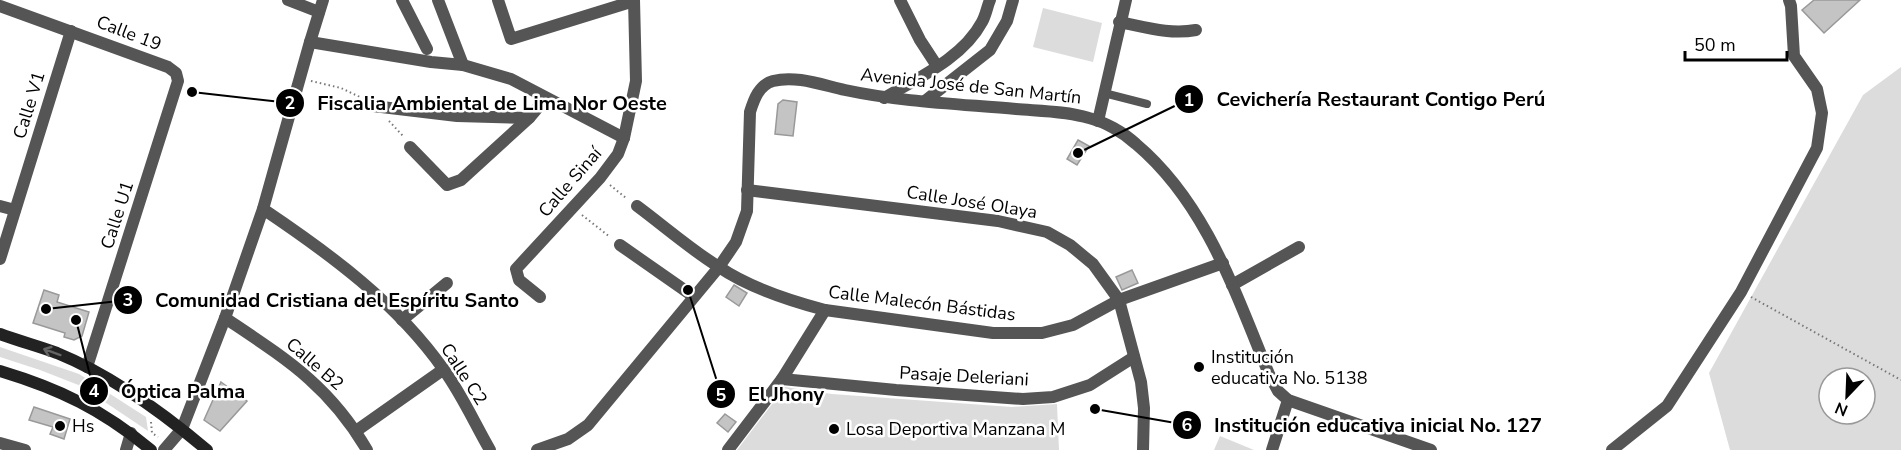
<svg xmlns="http://www.w3.org/2000/svg" width="1901" height="450" viewBox="0 0 1901 450" font-family="'Nunito Sans',sans-serif">
<style>
.green{fill:#dcdcdc;fill-rule:evenodd}
.building{fill:#c4c4c4;stroke:#999;stroke-width:1.5}
.lines{fill:none;stroke-linecap:round;stroke-linejoin:round}
.path{stroke:#777;stroke-width:2;stroke-dasharray:1.5 3;stroke-linecap:butt}
.service{stroke:#555;stroke-width:8}
.minor{stroke:#555;stroke-width:12}
.tertiary{stroke:#555;stroke-width:12}
.secondary{stroke:#222;stroke-width:12}
.oneway{stroke:#646464}
.poi-dot{fill:#000;stroke:#fff;stroke-width:2}
.labels{text-anchor:middle;stroke-width:5;stroke-linejoin:round;paint-order:stroke}
.street-label{font-size:18px;fill:#000;stroke:#fff}
.poi-label{font-size:18px;fill:#000;stroke:#fff;text-anchor:start}
.leader{fill:none;stroke:#000;stroke-width:2}
.callout-dot{fill:#000;stroke:#fff;stroke-width:2}
.mark-label{font-size:18px;text-anchor:middle;font-weight:bold;fill:#fff}
.callout-label{font-size:20px;text-anchor:middle;font-weight:bold;fill:#000;stroke:#fff;stroke-width:5;stroke-linejoin:round;paint-order:stroke}
</style>
<rect width="100%" height="100%" fill="#fff"/>
<g class="green">
<path d="M1043 8 1102 23 1093 62 1033 47Z"/>
<path d="M1901 67V450H1730L1709 373 1863 95ZM1829 378H1865V414H1829Z"/>
<path d="M0 347 79 374 146 417 148 431 81 386 40 370 0 357Z"/>
<path d="M785 387 832 394 1012 407 1057 404 1059 450H737Z"/>
<path d="M1220 436 1254 450H1214Z"/>
</g>
<g class="building">
<path d="M1814 0H1860L1824 33 1802 10Z"/>
<path d="M783 100 797 102 793 136 775 134 778 104Z"/>
<path d="M1078 140 1089 146 1077 165 1067 159Z"/>
<path d="M1132 270 1138 283 1122 290 1116 277Z"/>
<path d="M734 285 747 293 739 306 726 297Z"/>
<path d="M44 290 59 295 57 302 89 312 82 336 74 340 64 337 65 333 33 323Z"/>
<path d="M221 382 247 401 220 431 204 420Z"/>
<path d="M34 407 70 419 64 439 50 434 53 427 29 420Z"/>
<path d="M725 414 736 422 728 432 717 423Z"/>
</g>
<g class="lines">
<g class="path">
<path d="M311 81 341 88 362 98"/>
<path d="M389 121 404 137"/>
<path d="M610 185 626 198"/>
<path d="M582 215 610 237"/>
<path d="M1751 297 1901 380"/>
<path d="M151 422 152 433 158 437"/>
</g>
<path class="service" d="M1104 93 1147 104"/>
<g class="minor">
<path d="M288 0 319 12"/>
<path d="M402 0 427 49"/>
<path d="M438 0 463 65"/>
<path d="M498 0 511 39 634 1"/>
<path d="M900 0 920 40 937 66"/>
<path d="M0 6 168 67 176 73 178 81 87 367"/>
<path d="M1119 22C1145 27 1170 35 1196 30"/>
<path d="M310 42 431 62 463 65 511 79 624 138"/>
<path d="M884 98C918 78 963 58 982 22 986 15 987 7 990 0"/>
<path d="M925 101 990 50 1007 21 1013 0"/>
<path d="M373 106 457 116 529 118"/>
<path d="M1098 121 1126 0"/>
<path d="M410 147 447 185 461 180 529 118 546 98"/>
<path d="M747 190 998 221 1047 232 1070 245 1093 264 1119 300 1141 382 1144 408 1143 450"/>
<path d="M0 206 15 210"/>
<path d="M637 206C664 226 690 249 719 267 748 287 791 301 825 310L993 333H1042L1073 325 1119 300 1223 263"/>
<path d="M263 209C330 254 397 303 444 370 462 395 475 424 490 450"/>
<path d="M620 245 693 296"/>
<path d="M0 259 71 31"/>
<path d="M1232 285 1299 247"/>
<path d="M540 297 519 280 516 269 600 178 618 154 624 138 636 81 634 0"/>
<path d="M225 318C286 359 329 385 367 450"/>
<path d="M402 320 447 283"/>
<path d="M782 379 896 390 1023 399 1053 397 1090 385 1134 357"/>
<path d="M356 431 444 369"/>
<path d="M0 443 25 450"/>
<path d="M126 450 131 433"/>
<path d="M537 450 568 439 588 425 719 267 736 242 747 211 750 112C754 99 759 85 773 81 796 75 822 85 845 90 901 102 959 104 1016 109 1040 111 1066 111 1089 118 1105 122 1123 132 1136 144 1206 203 1235 292 1269 374L1278 391 1288 400 1431 450"/>
<path d="M728 450 782 379 825 310"/>
<path d="M1272 450 1288 400"/>
<path d="M1612 450 1667 406 1741 292 1817 148 1822 113 1817 89 1794 56 1791 6 1789 0"/>
</g>
<path class="tertiary" d="M164 450 182 429 225 318 263 209 310 42 323 0"/>
<g class="secondary">
<path d="M0 334C19 341 38 346 57 353 111 375 162 412 207 450"/>
<path d="M0 371C60 389 103 410 151 450"/>
</g>
</g>
<defs><path id="oneway-shaft" d="M-6 0H5M1.5-3L5.5 0L1.5 3" fill="none" stroke-width="1.6" stroke-linecap="round" stroke-linejoin="round" transform="scale(1.5)"/></defs>
<use class="oneway" href="#oneway-shaft" transform="translate(52 352) rotate(-160)"/>
<g class="poi-dot">
<circle cx="1199" cy="367" r="6"/>
<circle cx="60" cy="426" r="6"/>
<circle cx="834" cy="429" r="6"/>
</g>
<g class="labels">
<g class="street-label">
<text transform="translate(129 33) rotate(21)" y="6">Calle 19</text>
<text transform="translate(971 86) rotate(6)" y="6">Avenida José de San Martín</text>
<text transform="translate(29 105) rotate(-73)" y="6">Calle V1</text>
<text transform="translate(570 182) rotate(-49)" y="6">Calle Sinaí</text>
<text transform="translate(972 202) rotate(9)" y="6">Calle José Olaya</text>
<text transform="translate(117 215) rotate(-72)" y="6">Calle U1</text>
<text transform="translate(922 303) rotate(7)" y="6">Calle Malecón Bástidas</text>
<text transform="translate(315 364) rotate(41)" y="6">Calle B2</text>
<text transform="translate(464 374) rotate(57)" y="6">Calle C2</text>
<text transform="translate(964 376) rotate(3)" y="6">Pasaje Deleriani</text>
</g>
<g class="poi-label">
<text x="1211" y="363">Institución<tspan x="1211" dy="21">educativa No. 5138</tspan></text>
<text x="72" y="432">Hs</text>
<text x="846" y="435">Losa Deportiva Manzana M</text>
</g>
</g>
<path class="leader" d="M1078 153L1189 99M192 92L290 103M46 309L128 300M76 320L94 391M688 290L721 394M1095 409L1187 425"/>
<g class="callout-dot">
<circle cx="1078" cy="153" r="6"/>
<circle cx="192" cy="92" r="6"/>
<circle cx="46" cy="309" r="6"/>
<circle cx="76" cy="320" r="6"/>
<circle cx="688" cy="290" r="6"/>
<circle cx="1095" cy="409" r="6"/>
<circle cx="1189" cy="99" r="15"/>
<circle cx="290" cy="103" r="15"/>
<circle cx="128" cy="300" r="15"/>
<circle cx="94" cy="391" r="15"/>
<circle cx="721" cy="394" r="15"/>
<circle cx="1187" cy="425" r="15"/>
</g>
<g class="mark-label">
<text x="1189" y="106">1</text>
<text x="290" y="109">2</text>
<text x="128" y="306">3</text>
<text x="94" y="397">4</text>
<text x="721" y="401">5</text>
<text x="1187" y="431">6</text>
</g>
<g class="callout-label">
<text x="1381" y="106">Cevichería Restaurant Contigo Perú</text>
<text x="492" y="110">Fiscalia Ambiental de Lima Nor Oeste</text>
<text x="337" y="307">Comunidad Cristiana del Espíritu Santo</text>
<text x="183" y="398">Óptica Palma</text>
<text x="786" y="401">El Jhony</text>
<text x="1378" y="432">Institución educativa inicial No. 127</text>
</g>
<g transform="translate(1847 396) rotate(203)"><circle r="28" fill="#ffffff" stroke="#999999" stroke-width="1.5"/>
<path d="M0-4.5L10 22L0 15L-10 22Z" fill="#000000"/>
<text y="-9" font-size="16" font-weight="bold" text-anchor="middle" fill="#000000">N</text>
</g>
<path d="M1685 51v9h102v-9" fill="none" stroke="#000000" stroke-width="3"/>
<text x="1694" y="51" font-size="18" fill="#000000" stroke="#ffffff" stroke-width="4.5" paint-order="stroke">50 m</text>
</svg>
